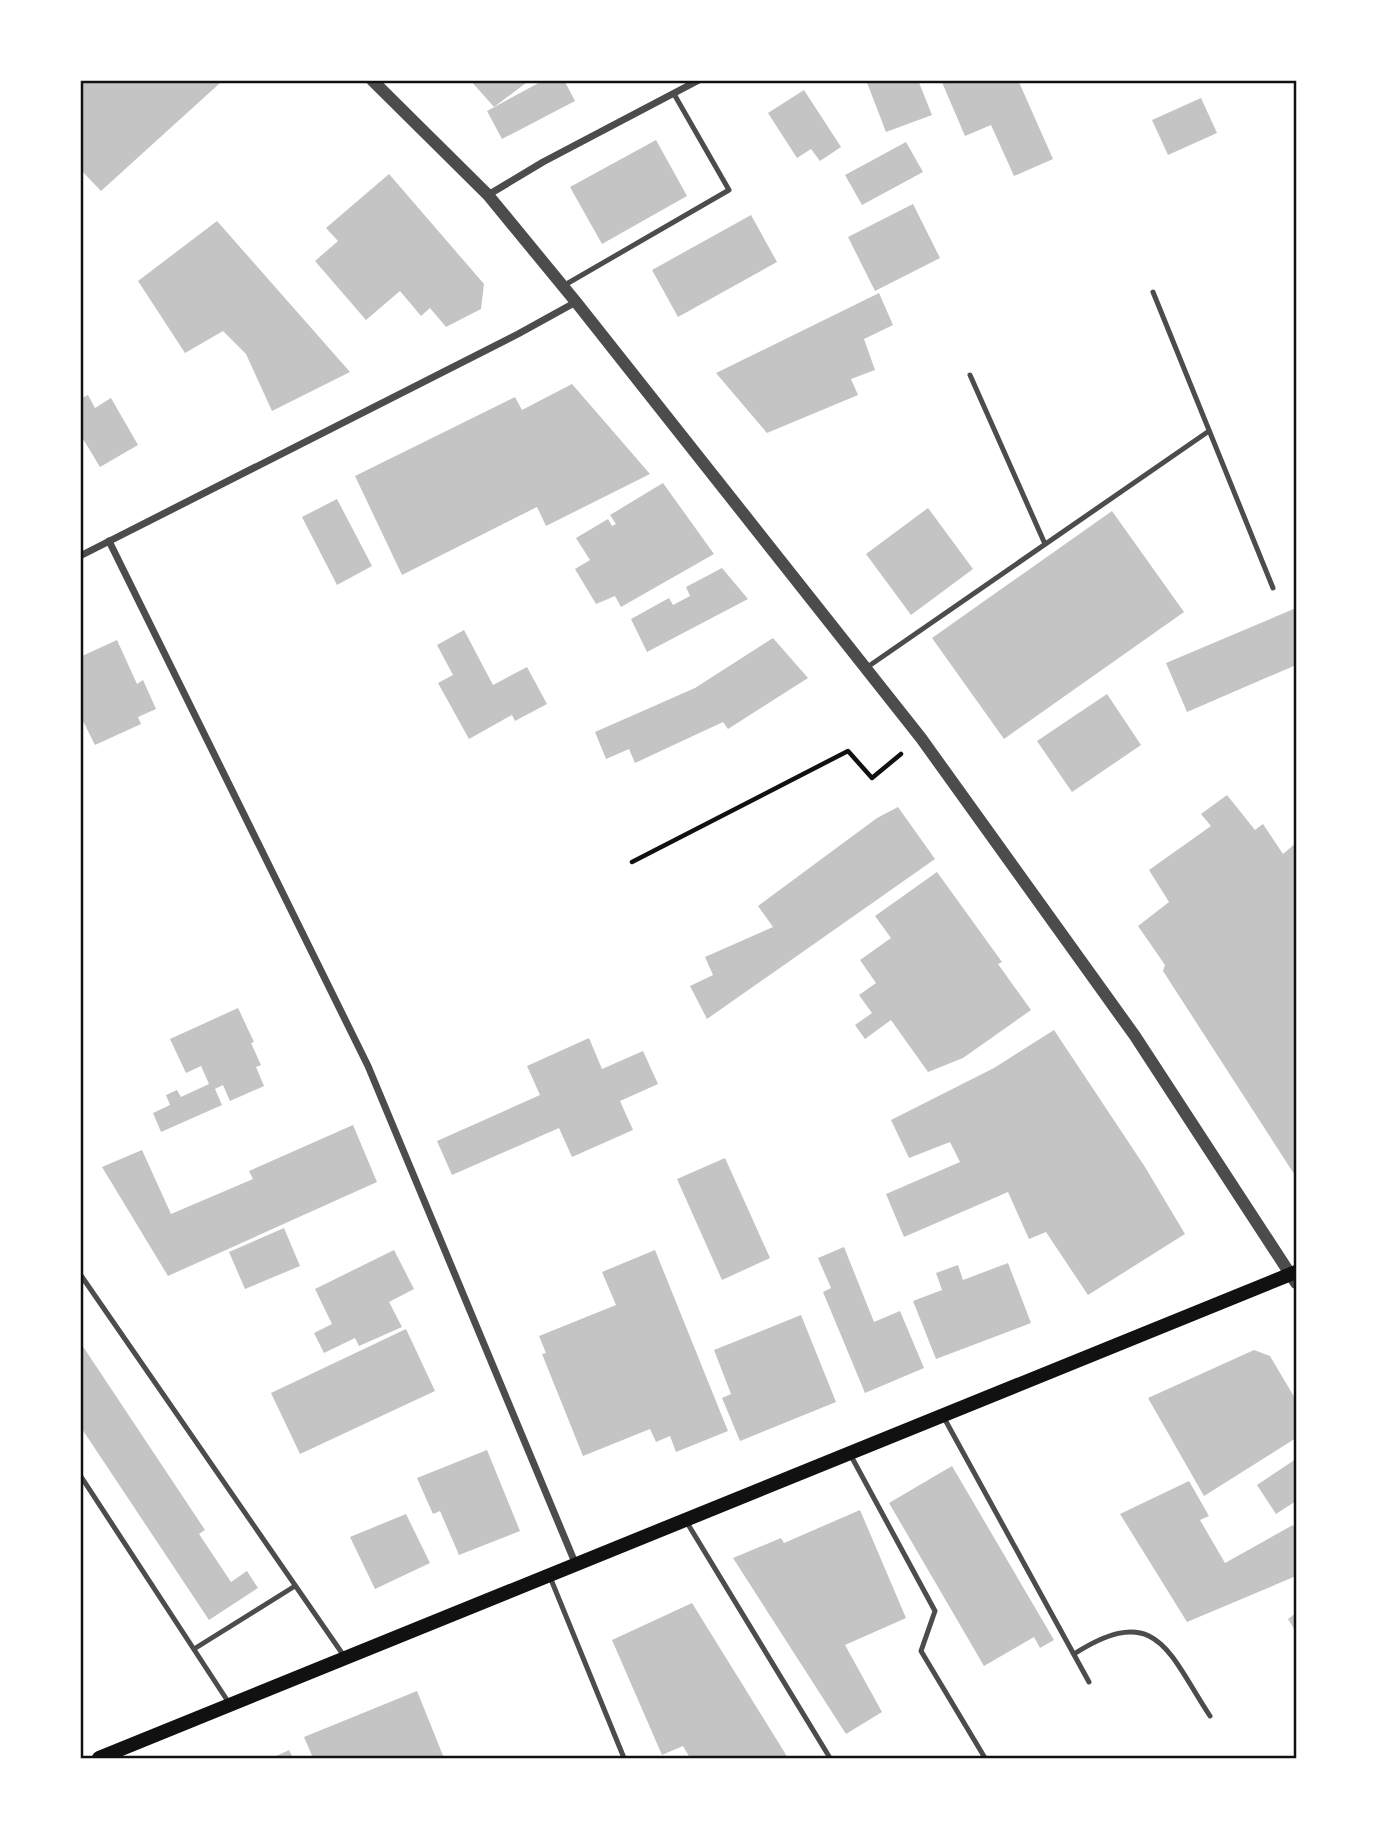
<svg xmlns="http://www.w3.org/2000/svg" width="1377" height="1839" viewBox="0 0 1377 1839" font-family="'PT Serif',serif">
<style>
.building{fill:#c4c4c4}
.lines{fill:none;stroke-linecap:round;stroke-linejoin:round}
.path{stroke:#111;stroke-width:4.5}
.service{stroke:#4c4c4c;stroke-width:5}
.minor{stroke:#4c4c4c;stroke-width:7}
.tertiary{stroke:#4c4c4c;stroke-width:12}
.secondary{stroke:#111;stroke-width:14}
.neatline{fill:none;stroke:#111;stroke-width:2.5}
</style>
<rect width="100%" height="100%" fill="#fff"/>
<g class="building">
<path d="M80 80H218L220 83 101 191 80 169Z"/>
<path d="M470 80H530L494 107Z"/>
<path d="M544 80H564L575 101 502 139 487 111Z"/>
<path d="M866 80H918L932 115 886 132Z"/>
<path d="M941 80H1018L1053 159 1014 176 991 125 965 136Z"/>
<path d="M804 90 841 147 820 161 811 149 797 158 768 113Z"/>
<path d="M1201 98 1217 133 1168 155 1152 120Z"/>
<path d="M656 140 687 196 602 244 570 187Z"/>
<path d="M906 142 923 172 862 205 845 175Z"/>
<path d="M389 174 484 284 481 309 446 327 430 308 421 316 400 291 366 320 315 261 338 241 326 228Z"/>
<path d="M913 204 940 258 875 291 848 237Z"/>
<path d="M751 215 777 262 678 317 652 270Z"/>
<path d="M217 221 350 372 272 411 246 354 223 331 185 353 138 281Z"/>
<path d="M879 293 893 325 864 339 875 370 851 379 858 395 767 433 716 373Z"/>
<path d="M572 384 650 474 546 526 537 507 402 575 355 476 515 397 522 410Z"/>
<path d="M88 395 95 408 111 398 138 445 100 467 80 434V399Z"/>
<path d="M663 483 714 554 621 607 615 596 596 604 575 569 590 560 576 538 608 519 612 526 616 524 610 515Z"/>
<path d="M337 499 372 566 337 585 302 517Z"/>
<path d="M928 508 973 569 911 615 866 554Z"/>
<path d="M1112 511 1184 612 1004 739 932 638Z"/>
<path d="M722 568 748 599 647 652 631 619 669 598 673 605 690 596 686 587Z"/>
<path d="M1296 608V665L1187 712 1166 663Z"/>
<path d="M464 630 493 685 527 667 547 704 515 721 512 715 469 739 438 683 453 675 437 645Z"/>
<path d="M773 638 808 678 728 729 723 722 635 763 629 749 606 759 595 732 695 688Z"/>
<path d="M117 640 137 684 143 680 156 709 138 717 141 724 95 745 80 715V671L83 670 80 657Z"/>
<path d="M1107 694 1141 745 1072 792 1037 741Z"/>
<path d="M1227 795 1255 830 1263 824 1283 854 1296 843V1177L1163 971 1165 965 1138 926 1169 902 1149 870 1211 826 1201 814Z"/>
<path d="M898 807 935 859 707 1019 690 986 713 975 705 957 773 927 758 906 877 818Z"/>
<path d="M937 872 1002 962 998 964 1031 1010 963 1058 928 1072 891 1020 865 1039 855 1025 872 1013 859 995 876 983 860 960 891 938 875 916Z"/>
<path d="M238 1008 254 1042 251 1043 261 1065 256 1067 264 1086 230 1101 223 1085 215 1089 222 1105 161 1132 153 1113 170 1105 166 1095 177 1090 181 1097 209 1084 201 1066 186 1073 170 1039Z"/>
<path d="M1054 1030 1145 1167 1185 1234 1088 1295 1046 1232 1029 1239 1008 1192 904 1237 886 1194 960 1162 950 1142 909 1158 891 1120 994 1068Z"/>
<path d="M589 1038 602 1069 643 1051 658 1084 620 1101 633 1130 572 1157 559 1128 452 1175 437 1141 540 1095 527 1066Z"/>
<path d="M353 1125 377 1182 168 1276 102 1167 142 1150 171 1214 253 1179 249 1171Z"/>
<path d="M725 1158 770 1258 722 1280 677 1179Z"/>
<path d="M284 1228 300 1266 245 1289 229 1252Z"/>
<path d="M844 1247 874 1322 900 1311 924 1368 865 1393 823 1292 831 1288 818 1258Z"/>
<path d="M394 1250 414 1289 389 1302 402 1327 359 1346 355 1338 324 1353 314 1333 332 1324 315 1289Z"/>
<path d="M655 1250 728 1431 676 1452 670 1436 656 1442 650 1429 583 1456 542 1354 546 1353 539 1336 616 1305 602 1272Z"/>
<path d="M1008 1263 1031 1323 936 1359 913 1301 942 1290 936 1273 958 1265 963 1280Z"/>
<path d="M801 1315 836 1402 740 1441 722 1398 731 1394 714 1350Z"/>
<path d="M406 1329 435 1391 300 1454 271 1393Z"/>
<path d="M80 1342 205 1530 199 1534 231 1582 247 1571 258 1588 209 1620 80 1426Z"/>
<path d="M1254 1350 1270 1356 1296 1400V1438L1204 1496 1148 1398Z"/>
<path d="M487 1450 520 1531 459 1555 440 1511 433 1514 417 1478Z"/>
<path d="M1296 1459V1501L1276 1514 1257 1485Z"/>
<path d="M952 1466 1054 1640 1040 1648 1034 1637 984 1666 889 1503Z"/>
<path d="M1189 1481 1209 1516 1200 1520 1225 1563 1293 1525 1296 1531V1576L1187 1622 1120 1514Z"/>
<path d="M860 1510 906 1618 845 1645 882 1712 846 1734 733 1558 781 1538 784 1543Z"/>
<path d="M406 1514 430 1563 375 1589 350 1537Z"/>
<path d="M692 1603 788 1758H690L683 1746 662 1755 612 1640Z"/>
<path d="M1296 1613V1632L1288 1619Z"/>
<path d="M417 1691 444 1758H313L304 1737Z"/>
<path d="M289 1750 293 1758H272Z"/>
</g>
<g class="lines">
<path class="path" d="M632 862 848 751 872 778 901 754"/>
<g class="service">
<path d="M563 286 729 190 674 94"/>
<path d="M1153 292 1273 588"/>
<path d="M970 375 1045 544"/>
<path d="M866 668 1209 431"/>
<path d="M80 1274 344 1656"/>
<path d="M943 1416 1089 1682"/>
<path d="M850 1454 935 1611 921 1651 985 1758"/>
<path d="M80 1475 229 1703"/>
<path d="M686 1521 830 1758"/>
<path d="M550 1577 624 1758"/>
<path d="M194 1649 295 1586"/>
<path d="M1074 1654C1157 1601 1168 1652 1210 1716"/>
</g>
<g class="minor">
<path d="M488 195 543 162 699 80"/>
<path d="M109 541 368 1066 576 1565"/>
<path d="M80 556 518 334 576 302"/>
</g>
<path class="tertiary" d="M372 80 488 195 576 302 921 738 1135 1036 1296 1283"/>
<path class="secondary" d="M99 1758 1296 1272"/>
</g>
<rect width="1377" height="1839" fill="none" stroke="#ffffff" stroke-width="164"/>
<rect x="82" y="82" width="1213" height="1675" class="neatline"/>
</svg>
